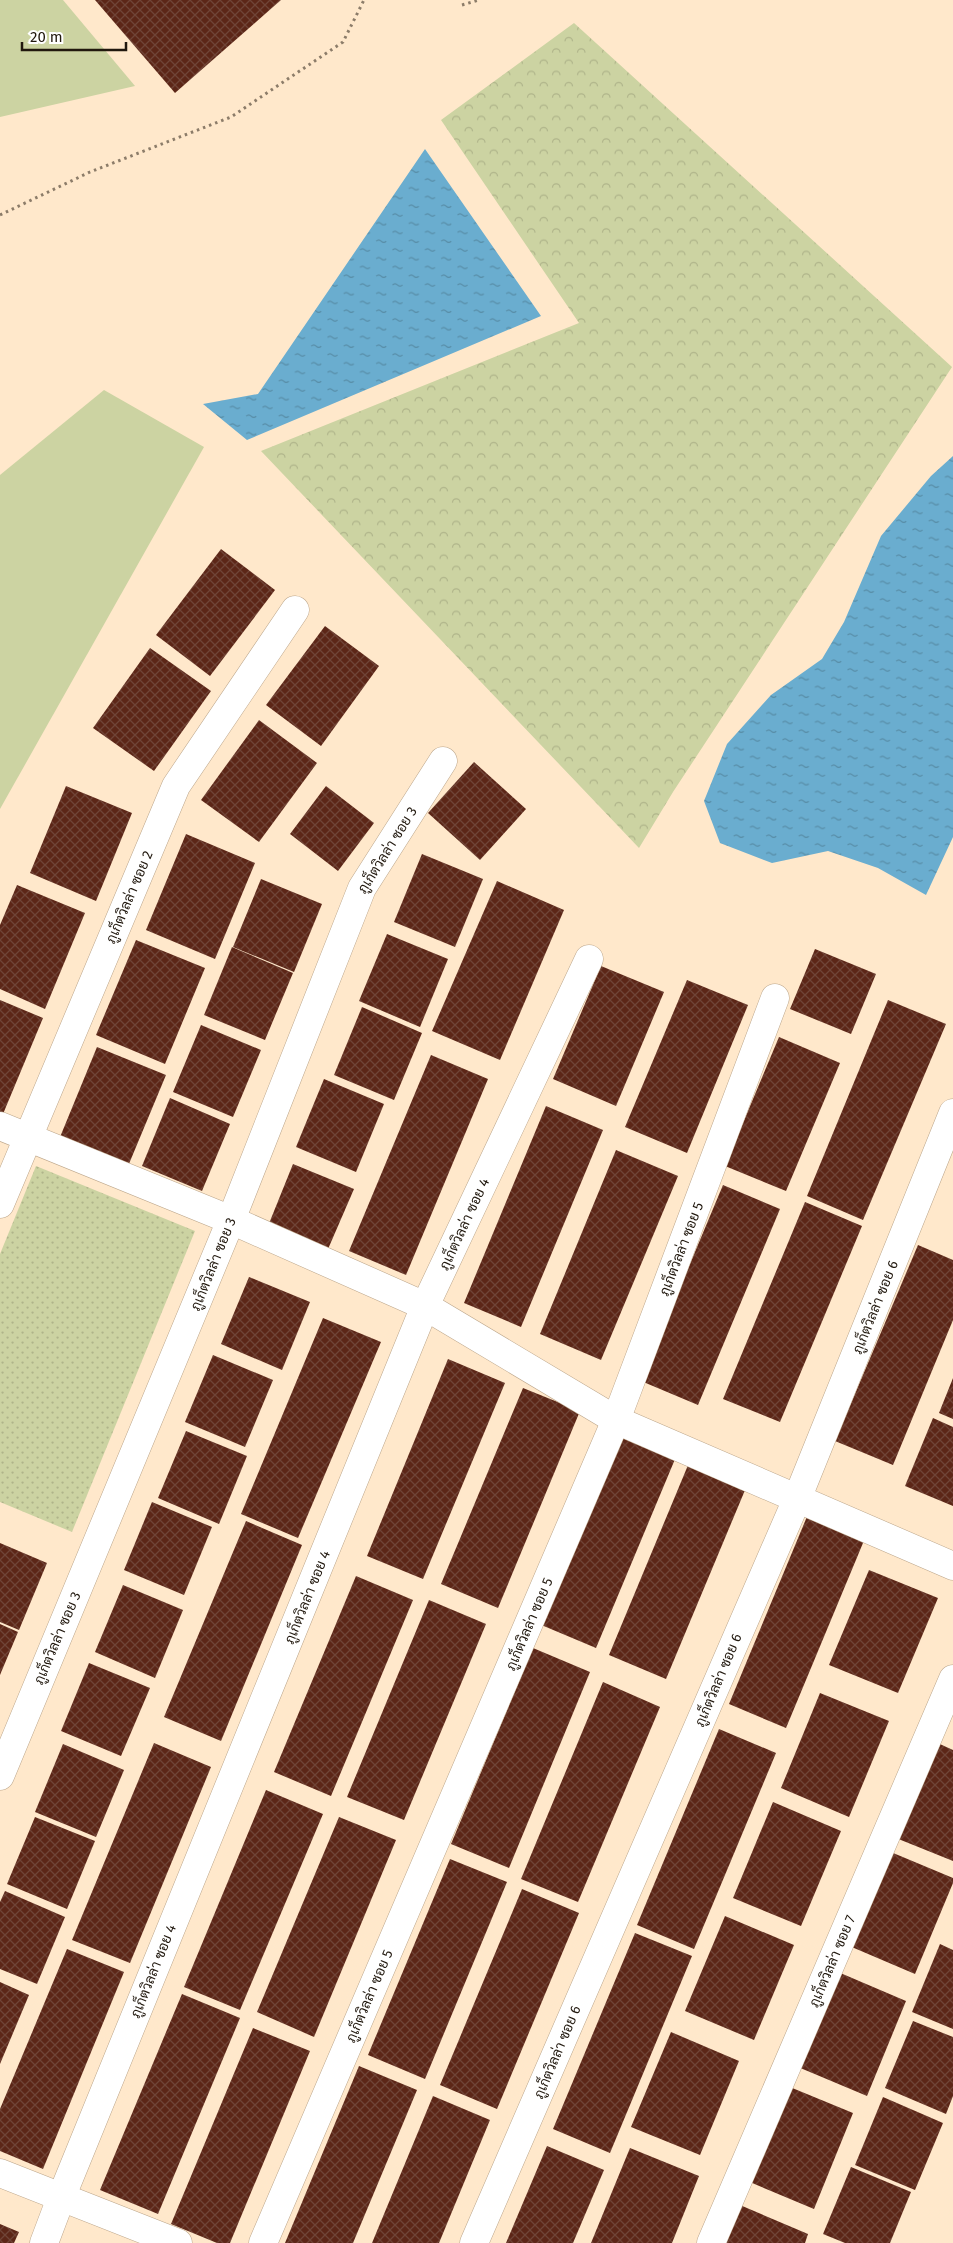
<svg xmlns="http://www.w3.org/2000/svg" width="953" height="2243" viewBox="0 0 953 2243" font-family="'Fira Sans',Sarabun,sans-serif">
<style>
.green{fill:#ccd3a2}
.forest{fill:url(#forest-crowns)}
.park{fill:url(#park-dots)}
.water{fill:url(#water-ripples)}
.building{fill:url(#building-cross-hatch)}
.lines{fill:none;stroke-linecap:round;stroke-linejoin:round}
.street-casing{stroke:#bca68b;stroke-width:29}
.path{stroke:#8c7c69;stroke-width:3;stroke-dasharray:2.5 4;stroke-linecap:butt}
.street{stroke:#fff;stroke-width:28}
.labels{text-anchor:middle;stroke-width:5;stroke-linejoin:round;paint-order:stroke}
.street-label{font-size:14px;fill:#21180e;stroke:#fff}
</style>
<defs>
<pattern id="forest-crowns" width="20" height="18" patternUnits="userSpaceOnUse" patternTransform="scale(1.25)"><rect width="20" height="18" fill="#ccd3a2"/><path d="M2 6a3 3 0 1 1 6 0M12 15a3 3 0 1 1 6 0" fill="none" stroke="#afb48a"/></pattern>
<pattern id="park-dots" width="8" height="8" patternUnits="userSpaceOnUse" patternTransform="scale(1.25)"><rect width="8" height="8" fill="#ccd3a2"/><path d="M2 2h.1M6 6h.1" fill="none" stroke="#afb48a" stroke-width="1.8" stroke-linecap="round"/></pattern>
<pattern id="water-ripples" width="26" height="14" patternUnits="userSpaceOnUse" patternTransform="scale(1.25)"><rect width="26" height="14" fill="#6aadcf"/><path d="M2 4q2-2 4 0t4 0M15 11q2-2 4 0t4 0" fill="none" stroke="#578ca6"/></pattern>
<pattern id="building-cross-hatch" width="8" height="8" patternUnits="userSpaceOnUse" patternTransform="scale(1.25)"><rect width="8" height="8" fill="#5c2617"/><path d="M0 0l8 8M0 8l8-8" fill="none" stroke="#6f4437"/></pattern>
</defs>
<rect width="100%" height="100%" fill="#ffe8cb"/>
<g class="green">
<path d="M0 0H63L135 86 0 117Z"/>
<path d="M104 390 204 447 0 809V475Z"/>
</g>
<path class="forest" d="M574 23 952 367 673 792 639 848 261 451 579 323 441 120Z"/>
<path class="park" d="M36 1166 195 1231 72 1532 0 1502V1254Z"/>
<g class="water">
<path d="M425 149 541 316 247 440 203 404 258 394Z"/>
<path d="M953 456V837L926 895 878 868 828 851 772 863 720 843 704 801 727 744 771 695 822 659 844 622 881 536 931 476Z"/>
</g>
<g class="building">
<path d="M95 0H281L175 93Z"/>
<path d="M221 549 275 590 210 676 156 635Z"/>
<path d="M325 626 379 666 321 746 266 705Z"/>
<path d="M150 648 211 691 154 771 93 728Z"/>
<path d="M259 720 317 763 259 842 201 800Z"/>
<path d="M474 762 526 809 480 860 428 813Z"/>
<path d="M66 786 132 813 96 901 30 873Z"/>
<path d="M326 786 374 823 338 871 290 834Z"/>
<path d="M186 834 255 863 215 959 146 930Z"/>
<path d="M422 854 483 879 455 947 394 922Z"/>
<path d="M261 879 322 904 294 972 233 947Z"/>
<path d="M497 881 564 910 500 1060 432 1031Z"/>
<path d="M17 885 85 913 45 1009 0 989V925Z"/>
<path d="M387 934 448 959 420 1027 359 1001Z"/>
<path d="M136 940 205 968 165 1064 96 1035Z"/>
<path d="M232 947 293 973 265 1040 204 1015Z"/>
<path d="M815 949 876 974 851 1034 790 1009Z"/>
<path d="M601 966 664 992 616 1106 553 1079Z"/>
<path d="M687 980 748 1005 687 1153 625 1127Z"/>
<path d="M0 1000 43 1018 3 1114 0 1112Z"/>
<path d="M888 1000 946 1024 863 1220 807 1196Z"/>
<path d="M362 1007 422 1033 394 1100 334 1075Z"/>
<path d="M201 1025 261 1050 233 1117 173 1092Z"/>
<path d="M779 1037 840 1063 786 1191 725 1166Z"/>
<path d="M97 1047 166 1075 126 1171 58 1142Z"/>
<path d="M431 1055 488 1079 406 1275 349 1251Z"/>
<path d="M324 1079 384 1104 356 1172 296 1147Z"/>
<path d="M170 1098 230 1124 202 1191 142 1166Z"/>
<path d="M546 1106 603 1130 521 1327 464 1303Z"/>
<path d="M616 1150 678 1176 601 1360 540 1334Z"/>
<path d="M293 1164 354 1189 325 1256 266 1231Z"/>
<path d="M723 1185 780 1209 698 1405 641 1381Z"/>
<path d="M805 1202 862 1226 780 1422 723 1399Z"/>
<path d="M918 1245 953 1260V1320L893 1465 835 1441Z"/>
<path d="M249 1277 310 1302 282 1370 221 1344Z"/>
<path d="M323 1318 381 1342 298 1538 241 1514Z"/>
<path d="M213 1355 273 1380 245 1447 185 1422Z"/>
<path d="M448 1359 505 1383 423 1579 367 1556Z"/>
<path d="M953 1378V1419L939 1413Z"/>
<path d="M523 1388 580 1411 498 1608 441 1584Z"/>
<path d="M933 1418 953 1427V1506L905 1486Z"/>
<path d="M621 1427 678 1452 596 1648 539 1624Z"/>
<path d="M186 1431 247 1456 219 1524 158 1498Z"/>
<path d="M691 1458 748 1483 666 1679 609 1655Z"/>
<path d="M152 1502 212 1527 184 1595 124 1570Z"/>
<path d="M811 1507 868 1531 786 1728 729 1704Z"/>
<path d="M246 1521 302 1545 221 1741 164 1717Z"/>
<path d="M0 1543 47 1563 19 1630 0 1622Z"/>
<path d="M869 1570 938 1598 898 1693 829 1665Z"/>
<path d="M356 1576 413 1600 331 1796 274 1772Z"/>
<path d="M123 1585 183 1610 155 1678 95 1652Z"/>
<path d="M429 1600 486 1624 404 1820 347 1797Z"/>
<path d="M0 1624 18 1632 0 1675Z"/>
<path d="M533 1648 590 1672 509 1868 451 1844Z"/>
<path d="M89 1663 150 1688 121 1756 61 1731Z"/>
<path d="M603 1682 660 1707 578 1902 521 1879Z"/>
<path d="M820 1693 889 1721 849 1817 781 1788Z"/>
<path d="M719 1729 776 1753 694 1949 637 1925Z"/>
<path d="M931 1740 953 1750V1861L891 1836Z"/>
<path d="M154 1743 211 1767 130 1963 72 1940Z"/>
<path d="M63 1744 124 1770 96 1837 35 1812Z"/>
<path d="M266 1790 323 1814 240 2010 184 1987Z"/>
<path d="M773 1802 841 1831 801 1926 733 1898Z"/>
<path d="M35 1817 95 1841 67 1909 7 1884Z"/>
<path d="M339 1817 396 1840 314 2037 257 2012Z"/>
<path d="M886 1850 953 1878V1883L915 1974 847 1945Z"/>
<path d="M450 1859 507 1882 425 2079 368 2055Z"/>
<path d="M522 1889 579 1913 497 2109 440 2085Z"/>
<path d="M5 1891 65 1917 37 1984 0 1969V1902Z"/>
<path d="M725 1916 794 1945 754 2040 685 2011Z"/>
<path d="M635 1933 692 1956 610 2153 553 2129Z"/>
<path d="M940 1944 953 1950V2029L912 2012Z"/>
<path d="M67 1949 124 1972 43 2169 0 2151V2109Z"/>
<path d="M838 1972 906 2001 867 2096 798 2067Z"/>
<path d="M0 1982 29 1995 0 2064Z"/>
<path d="M182 1994 240 2018 158 2214 100 2190Z"/>
<path d="M913 2021 953 2037V2096L946 2114 885 2088Z"/>
<path d="M253 2028 310 2051 230 2243H217L171 2224Z"/>
<path d="M671 2032 739 2061 700 2155 631 2127Z"/>
<path d="M359 2066 417 2090 353 2243H285Z"/>
<path d="M785 2085 853 2113 814 2209 745 2180Z"/>
<path d="M433 2096 490 2120 439 2243H372Z"/>
<path d="M883 2097 943 2123 915 2190 855 2165Z"/>
<path d="M547 2146 604 2170 573 2243H506Z"/>
<path d="M630 2148 699 2176 672 2243H591Z"/>
<path d="M851 2167 911 2192 890 2243H845L823 2234Z"/>
<path d="M740 2205 808 2234 805 2243H724Z"/>
<path d="M0 2224 19 2232 14 2243H0Z"/>
</g>
<g class="lines">
<g class="street-casing">
<g id="street">
<path d="M0 1126 231 1220 425 1306 616 1420 953 1566"/>
<path d="M0 1204 176 786 295 610"/>
<path d="M0 1776 231 1220 362 888 443 761"/>
<path d="M0 2173 178 2243"/>
<path d="M44 2243 61 2198 425 1306 589 959"/>
<path d="M263 2243 616 1420 775 998"/>
<path d="M474 2243 797 1499 953 1113"/>
<path d="M711 2243 953 1679"/>
</g>
</g>
<g class="path">
<path d="M462 5 479 0"/>
<path d="M0 215 90 172 231 117 343 42 364 0"/>
</g>
<use href="#street" class="street"/>
</g>
<g class="labels">
<g class="street-label">
<text transform="translate(387 850) rotate(-58)" y="5">ภูเก็ตวิลล่า ซอย 3</text>
<text transform="translate(129 897) rotate(-67)" y="5">ภูเก็ตวิลล่า ซอย 2</text>
<text transform="translate(464 1224) rotate(-65)" y="5">ภูเก็ตวิลล่า ซอย 4</text>
<text transform="translate(681 1249) rotate(-69)" y="5">ภูเก็ตวิลล่า ซอย 5</text>
<text transform="translate(213 1264) rotate(-68)" y="5">ภูเก็ตวิลล่า ซอย 3</text>
<text transform="translate(875 1307) rotate(-68)" y="5">ภูเก็ตวิลล่า ซอย 6</text>
<text transform="translate(307 1597) rotate(-68)" y="5">ภูเก็ตวิลล่า ซอย 4</text>
<text transform="translate(529 1624) rotate(-67)" y="5">ภูเก็ตวิลล่า ซอย 5</text>
<text transform="translate(57 1638) rotate(-67)" y="5">ภูเก็ตวิลล่า ซอย 3</text>
<text transform="translate(718 1680) rotate(-67)" y="5">ภูเก็ตวิลล่า ซอย 6</text>
<text transform="translate(832 1961) rotate(-67)" y="5">ภูเก็ตวิลล่า ซอย 7</text>
<text transform="translate(153 1971) rotate(-68)" y="5">ภูเก็ตวิลล่า ซอย 4</text>
<text transform="translate(369 1996) rotate(-67)" y="5">ภูเก็ตวิลล่า ซอย 5</text>
<text transform="translate(557 2052) rotate(-67)" y="5">ภูเก็ตวิลล่า ซอย 6</text>
</g>
</g>
<path d="M22 42v8h104v-8" fill="none" stroke="#21180e" stroke-width="2.5"/>
<text x="30" y="42" font-size="15" fill="#21180e" stroke="#ffffff" stroke-width="4" paint-order="stroke">20 m</text>
</svg>
